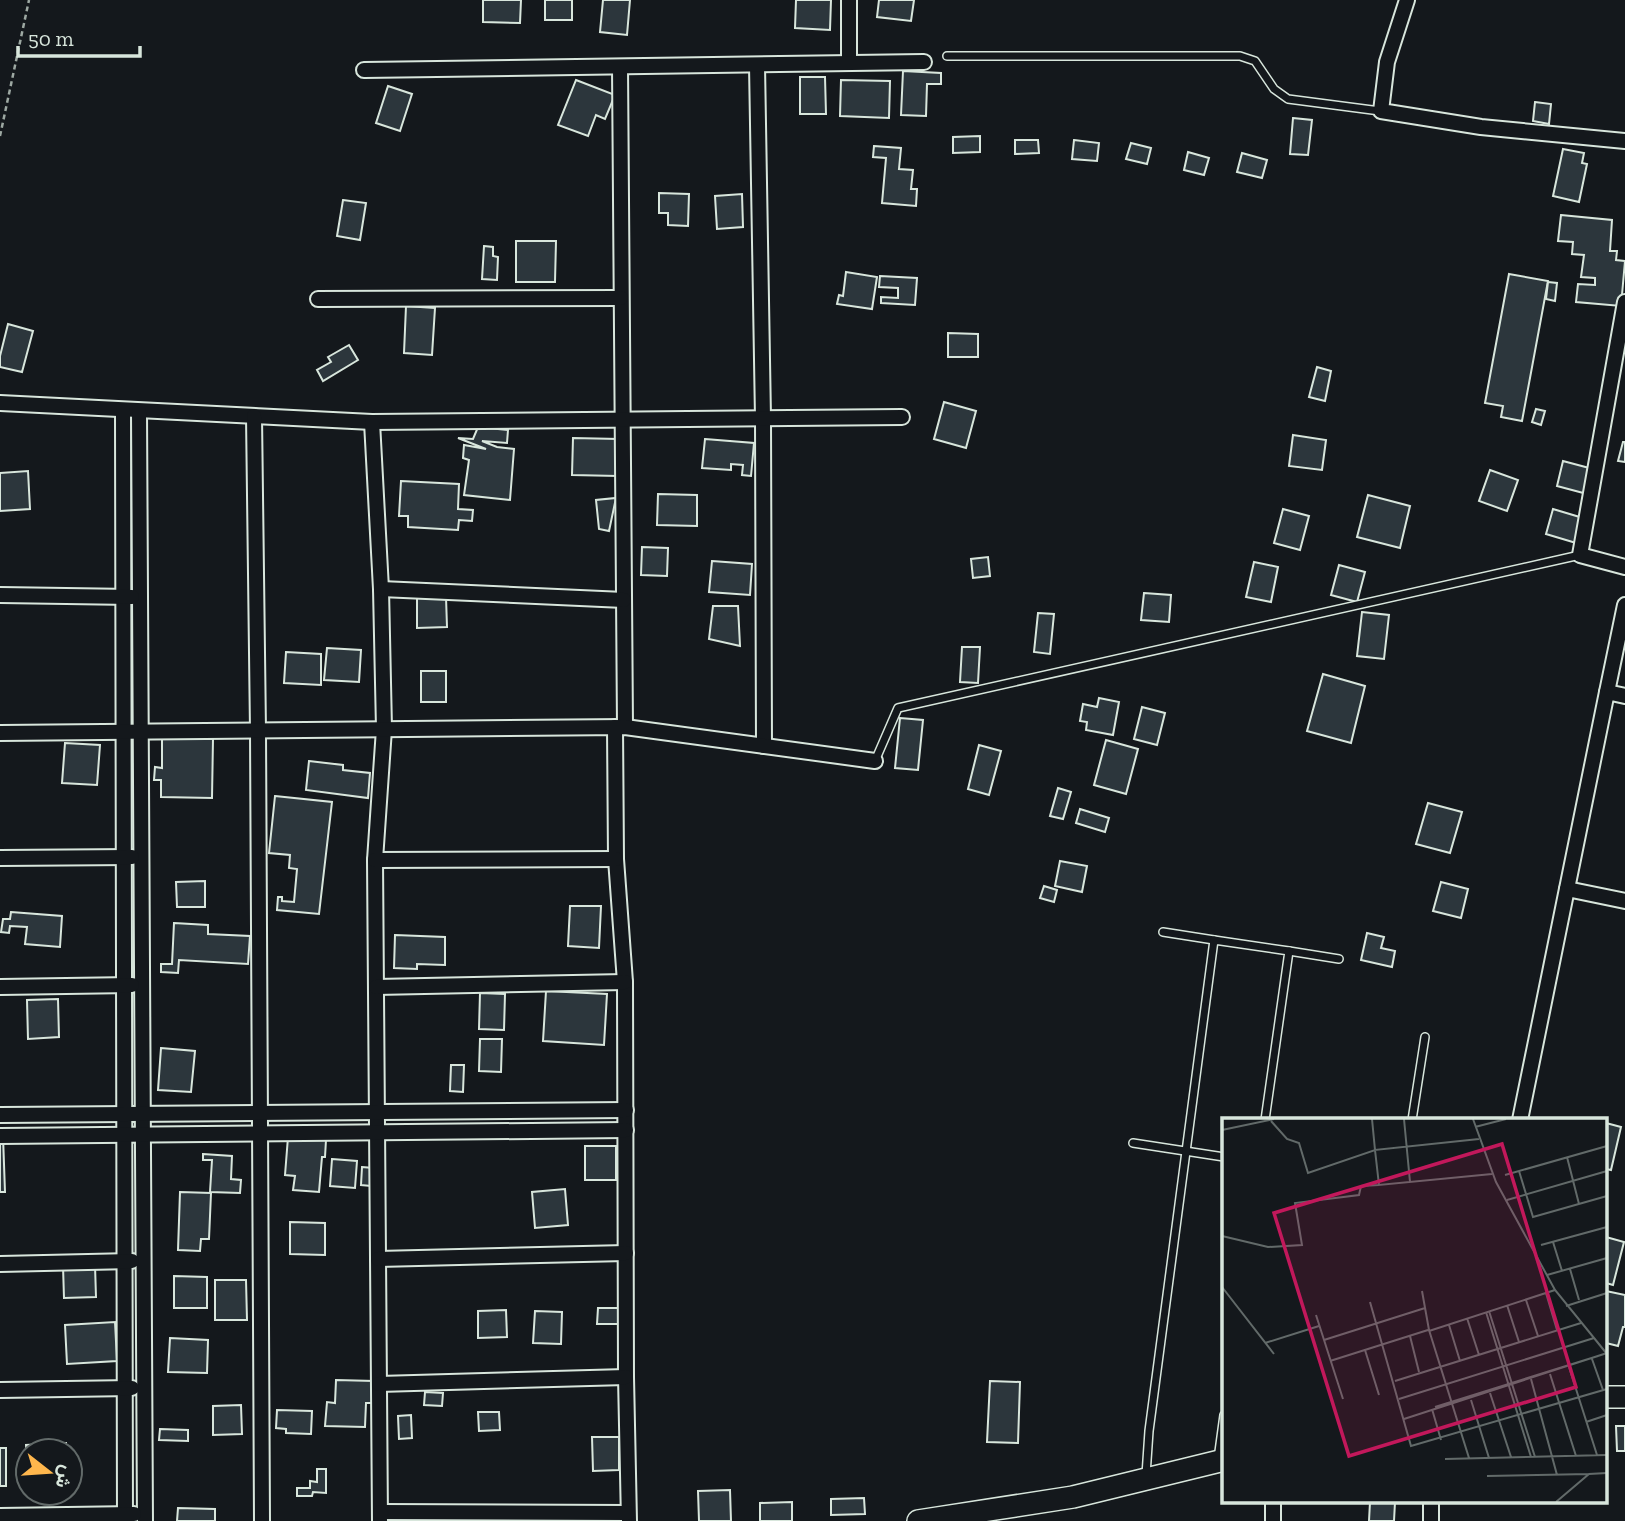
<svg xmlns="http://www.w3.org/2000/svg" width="1625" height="1521" viewBox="0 0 1625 1521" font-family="'Zilla Slab',Vazirmatn,serif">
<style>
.building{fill:#2c363c;stroke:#d8e6dc;stroke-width:2}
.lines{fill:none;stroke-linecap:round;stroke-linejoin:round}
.lane-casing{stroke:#d8e6dc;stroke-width:10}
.street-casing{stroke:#d8e6dc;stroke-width:18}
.secondary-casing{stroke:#d8e6dc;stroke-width:24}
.path{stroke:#9da8a2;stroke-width:2.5;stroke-dasharray:5 3.5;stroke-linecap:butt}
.lane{stroke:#14181c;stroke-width:7}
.street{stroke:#14181c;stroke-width:14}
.secondary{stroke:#14181c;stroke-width:21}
.inset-road{fill:none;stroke:#626a69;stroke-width:2}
.view{fill:#c2185b;fill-opacity:0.15;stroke:#c2185b;stroke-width:3.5}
.inset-edge{fill:none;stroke:#d8e6dc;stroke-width:3.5}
</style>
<rect width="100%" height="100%" fill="#14181c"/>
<g class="building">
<path d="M483 0H521L520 23 483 22Z"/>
<rect x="545" y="0" width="27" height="20"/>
<path d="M603 0H630L627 35 600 32Z"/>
<path d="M796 0H831L830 30 795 28Z"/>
<path d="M879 0H914L911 21 877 17Z"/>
<path d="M903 71 941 73V84H927L926 116 901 115Z"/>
<path d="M800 77H825L826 114H800Z"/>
<path d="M576 80 615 95 605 119 596 115 588 136 558 125Z"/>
<path d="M841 80 890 81 889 118 840 116Z"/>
<path d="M388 86 412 94 400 131 376 123Z"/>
<path d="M1535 102 1551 104 1549 124 1533 121Z"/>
<path d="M1293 118 1312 120 1308 155 1290 154Z"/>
<path d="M980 136V152L953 153V137Z"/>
<path d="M1015 140H1038L1039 153 1015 154Z"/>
<path d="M1074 140 1099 143 1097 161 1072 159Z"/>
<path d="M1131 143 1151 148 1147 164 1126 159Z"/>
<path d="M874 146 901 148 899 169 913 170 911 189H917L916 206 882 203 886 158 873 157Z"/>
<path d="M1563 149 1584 153 1582 163 1587 164 1579 202 1553 196Z"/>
<path d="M1188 152 1209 158 1204 175 1184 170Z"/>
<path d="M1242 153 1267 160 1262 178 1237 172Z"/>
<path d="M659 193 689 194 688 226 668 225V213H659Z"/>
<path d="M742 194 743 227 717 229 715 196Z"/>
<path d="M343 200 366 203 360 240 337 236Z"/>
<path d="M1561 215 1612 220 1610 251H1617L1616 260 1625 261 1621 306 1576 302 1578 284 1595 285V278L1581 277 1584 255 1572 254 1573 242 1558 241Z"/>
<path d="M516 241H556L555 282H516Z"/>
<path d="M484 246 493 247V256L498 257 497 280 482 279Z"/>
<path d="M846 272 877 277 872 309 837 304 839 295 843 296Z"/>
<path d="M1509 274 1548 281 1522 421 1501 417 1503 406 1485 403Z"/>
<path d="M880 276 917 278 915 305 881 303V297L898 298V288L879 287Z"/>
<path d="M1548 282 1557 283 1555 301 1546 299Z"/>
<path d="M406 306 435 308 432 355 404 353Z"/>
<path d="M8 324 33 331 22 372 0 367V356Z"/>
<path d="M948 333 978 334V357H948Z"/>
<path d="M349 345 358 360 323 381 317 370 331 362 328 357Z"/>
<path d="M1317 367 1331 371 1325 401 1309 397Z"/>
<path d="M944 402 976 411 966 448 934 439Z"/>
<path d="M1536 409 1545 411 1541 425 1532 422Z"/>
<path d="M478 427 508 430 507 443 482 441 497 447 514 449 510 500 464 495 469 460 463 458 464 445 486 449 458 438 473 439Z"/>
<path d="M1293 435 1326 440 1322 470 1289 466Z"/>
<path d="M573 438 619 439 618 476 572 475Z"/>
<path d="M705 439 754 443 751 476 742 475 743 465 731 464V470L702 468Z"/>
<path d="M1623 442H1625V462L1618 461Z"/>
<path d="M1563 461 1593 469 1587 494 1557 486Z"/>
<path d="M1490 470 1518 480 1507 511 1479 501Z"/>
<path d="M28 471 30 509 0 511V473Z"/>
<path d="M401 481 459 484 458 509 473 510 472 521 459 520 458 530 408 527V516H399Z"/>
<path d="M658 494 697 495V526L657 525Z"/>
<path d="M1368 495 1410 506 1400 548 1357 537Z"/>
<path d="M616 498 609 531 599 529 596 500Z"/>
<path d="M1283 509 1309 516 1300 550 1274 543Z"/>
<path d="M1553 509 1583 518 1576 543 1546 534Z"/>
<path d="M642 547 668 548 667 576 641 575Z"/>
<path d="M988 557 990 576 973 578 971 559Z"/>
<path d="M712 561 752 564 750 595 709 592Z"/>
<path d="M1254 562 1278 567 1271 602 1246 597Z"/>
<path d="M1339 565 1365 572 1357 602 1331 595Z"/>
<path d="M1144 593 1171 595 1169 622 1141 620Z"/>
<path d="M417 597H446L447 627 417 628Z"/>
<path d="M713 606H738L740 646 709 639Z"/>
<path d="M1362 612 1389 615 1384 659 1357 656Z"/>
<path d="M1038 613 1054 614 1050 654 1034 652Z"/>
<path d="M962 647H980L978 683 960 682Z"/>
<path d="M327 648 361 650 359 682 324 680Z"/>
<path d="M286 652 321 654V685L284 683Z"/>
<rect x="421" y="671" width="25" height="31"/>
<path d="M1323 674 1365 686 1351 743 1307 731Z"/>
<path d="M1099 698 1119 702 1113 735 1086 730 1087 722 1080 721 1083 704 1097 707Z"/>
<path d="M1142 707 1165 713 1157 745 1134 739Z"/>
<path d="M900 718 923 720 918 770 895 768Z"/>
<path d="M162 738 213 739 212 798 161 797V780H154L155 767 162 768Z"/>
<path d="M1106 740 1138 749 1126 794 1094 785Z"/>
<path d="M65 743 100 745 97 785 62 783Z"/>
<path d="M979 745 1001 751 989 795 968 789Z"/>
<path d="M309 761 343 765V770L370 773 368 798 306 790Z"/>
<path d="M1058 788 1071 792 1063 819 1050 816Z"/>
<path d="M275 796 332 802 319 914 277 910 278 897H282V901L294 902 297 869 289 868 290 855 269 853Z"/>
<path d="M1428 803 1462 812 1450 853 1416 844Z"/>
<path d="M1080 809 1109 818 1105 832 1076 823Z"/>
<path d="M1060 861 1087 866 1082 892 1055 886Z"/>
<path d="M205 881V907H177L176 882Z"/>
<path d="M1441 882 1468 889 1461 918 1433 911Z"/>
<path d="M1044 886 1057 890 1054 902 1040 898Z"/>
<path d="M570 906H601L599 948 568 946Z"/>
<path d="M11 912 62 916 60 947 25 944 27 927 10 926 9 933 1 932 3 919H10Z"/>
<path d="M174 923 208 925V934L250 936 248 964 179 960 178 973 161 972V964H172Z"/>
<path d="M1367 933 1384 937 1381 948 1395 951 1392 967 1361 960Z"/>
<path d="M395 935 445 937V965L417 964V969L394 968Z"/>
<path d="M546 991 607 994 604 1045 543 1041Z"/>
<path d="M480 993 505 994 504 1030 479 1029Z"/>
<path d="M58 999 59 1037 28 1039 27 1000Z"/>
<path d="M480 1039H502L501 1072 479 1071Z"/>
<path d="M161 1048 195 1051 191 1092 158 1090Z"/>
<path d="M451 1065H464L463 1092 450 1091Z"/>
<path d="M1606 1123 1621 1127 1611 1170 1606 1169Z"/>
<path d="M0 1136H3L5 1192H0Z"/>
<path d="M288 1137 326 1140 325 1157H322L319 1192 293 1190 295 1176 285 1175Z"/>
<rect x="585" y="1146" width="31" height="34"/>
<path d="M203 1154 232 1156 231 1179 241 1180 240 1193 210 1192 212 1160H203Z"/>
<path d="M332 1159 357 1161 355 1188 330 1186Z"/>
<path d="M362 1167 373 1168 371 1186 361 1185Z"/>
<path d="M565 1189 568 1225 535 1228 532 1192Z"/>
<path d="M180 1192 211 1193 209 1239H201L200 1251 178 1250Z"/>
<path d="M290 1222 325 1223V1255L290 1254Z"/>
<path d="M1606 1237 1624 1242 1613 1285 1606 1283Z"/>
<path d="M95 1265 96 1297 64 1298 63 1266Z"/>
<path d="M174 1276 207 1277V1308H174Z"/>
<path d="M215 1280H246L247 1320H215Z"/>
<path d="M1606 1291 1625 1295V1327H1623L1618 1346 1606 1343Z"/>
<path d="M598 1308H621V1324H597Z"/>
<path d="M506 1310 507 1337 478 1338V1311Z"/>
<path d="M535 1311 562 1312 561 1344 533 1343Z"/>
<path d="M115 1322 117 1361 67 1364 65 1325Z"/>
<path d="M170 1338 208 1340 207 1373 168 1372Z"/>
<path d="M336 1380 374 1381 372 1403H366L365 1427 325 1426 327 1402 335 1403Z"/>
<path d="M990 1381 1020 1382 1018 1443 987 1442Z"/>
<path d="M425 1392 443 1393 442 1406 424 1405Z"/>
<path d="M241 1405 242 1434 213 1435V1406Z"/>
<path d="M277 1410 312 1411 311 1434 286 1433V1429L276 1428Z"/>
<path d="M478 1412H499L500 1430 479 1431Z"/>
<path d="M411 1415 412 1438 399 1439 398 1416Z"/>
<path d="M1616 1426H1625V1451H1617Z"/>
<path d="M160 1429 188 1430V1441L159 1440Z"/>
<path d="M592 1437H619V1470L593 1471Z"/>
<path d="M66 1443V1451H28V1473L26 1445Z"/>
<rect x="0" y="1448" width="6" height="38"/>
<path d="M317 1469H326V1493L313 1492 312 1496H297V1488H310V1481L317 1482Z"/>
<path d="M730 1490 731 1521H699L698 1491Z"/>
<path d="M864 1498 865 1514 831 1515V1499Z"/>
<path d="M792 1502V1521H760V1503Z"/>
<path d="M1370 1502H1395L1394 1521H1369Z"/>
<path d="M178 1508 215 1509V1521H177Z"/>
</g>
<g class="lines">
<g class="lane-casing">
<g id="lane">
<path d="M947 56H1240L1255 61 1274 89 1288 99 1380 111"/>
<path d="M875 761 898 708 1580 555"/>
<path d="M1163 932 1214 940"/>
<path d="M1289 951 1339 959"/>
<path d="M1412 1120 1425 1037"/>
<path d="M1133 1143 1224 1157"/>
<path d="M1218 1459 1224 1415"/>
<path d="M1146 1475 1149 1431 1214 940 1289 951 1265 1120"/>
</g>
</g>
<g class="street-casing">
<g id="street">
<path d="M849 0V63"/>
<path d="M1407 0 1387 62 1381 111 1481 127 1625 141"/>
<path d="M757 65 763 418 764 746"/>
<path d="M620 67 625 727"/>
<path d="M364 70 924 62"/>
<path d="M318 299 621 298"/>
<path d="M1625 302 1580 555 1625 567"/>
<path d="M0 403 372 422 902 417"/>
<path d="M123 411 125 1521"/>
<path d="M139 411 145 1521"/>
<path d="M254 416 258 731 262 1521"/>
<path d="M372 422 381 589 384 729 375 860 380 1521"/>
<path d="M381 589 624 600"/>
<path d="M0 595 132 597"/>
<path d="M1607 692 1625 605"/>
<path d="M615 727 616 859 625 982 626 1377 629 1521"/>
<path d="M0 733 625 727 875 761"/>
<path d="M0 858 132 857"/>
<path d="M375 860 616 859"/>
<path d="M1567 889 1625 901"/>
<path d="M0 987 132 985"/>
<path d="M376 987 625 982"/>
<path d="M0 1115 626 1110"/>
<path d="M1520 1120 1607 692 1625 696"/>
<path d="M0 1136 626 1130"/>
<path d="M378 1259 626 1253"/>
<path d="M0 1264 132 1261"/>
<path d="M379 1384 626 1377"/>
<path d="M0 1390 132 1388"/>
<path d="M1273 1502V1521"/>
<path d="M380 1512 628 1513"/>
<path d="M0 1516 134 1514"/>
<path d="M1431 1521V1502"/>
</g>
</g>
<g class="secondary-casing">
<g id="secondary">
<path d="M1606 1397H1625"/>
<path d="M918 1521 1073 1497 1224 1460"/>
</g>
</g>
<path class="path" d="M0 136 29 0"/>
<use href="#lane" class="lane"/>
<use href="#street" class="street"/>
<use href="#secondary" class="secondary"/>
</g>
<g transform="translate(1222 1118)">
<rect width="385" height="385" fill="#14181c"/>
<path class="inset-road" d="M150 1 153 32 257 21M182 1 188 64M251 1 274 64 333 172 385 236M49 3 65 21 77 25 86 55 153 32 157 67 270 56M253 9 284 1M0 12 52 1M345 39 357 86M297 53 311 99 385 78M283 57 385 28M285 82 385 53M0 118 46 129 80 127 73 85 137 77 139 68 157 67M331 124 340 153M319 127 385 109M348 151 357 182M325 157 385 140M0 169 52 236M200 173 207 212 247 340M324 175 335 212M304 182 316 218M148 184 189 328 385 271M285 187 297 224M344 188 385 175M267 193 313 339M264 194 309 339M94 197 121 281M245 200 257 237M227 207 238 243M207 213 333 172M188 218 197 254M102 222 203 190M43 225 97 208M143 232 157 277M370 241 381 272M108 243 206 212M347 249 375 337M328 256 354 338M309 261 335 357M173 263 359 205M268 275 289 339M177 281 372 220M249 282 267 340M213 289 376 238M210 291 219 322M182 301 385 235M364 304 385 297M223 341 385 337M265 358 367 356M334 384 367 356 385 355"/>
<path class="view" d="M280 26 354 269 127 338 52 95Z"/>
<rect width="385" height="385" class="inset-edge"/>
</g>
<g transform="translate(49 1472) rotate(107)"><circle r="33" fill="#14181c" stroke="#626a69" stroke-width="2"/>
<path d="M0-5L12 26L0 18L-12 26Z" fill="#ffb74d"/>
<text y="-10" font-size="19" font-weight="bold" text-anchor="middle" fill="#d8e6dc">ش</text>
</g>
<path d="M18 46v10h122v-10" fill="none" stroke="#d8e6dc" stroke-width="3.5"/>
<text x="28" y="46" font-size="21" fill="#d8e6dc" stroke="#14181c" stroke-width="5" paint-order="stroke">50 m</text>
</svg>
